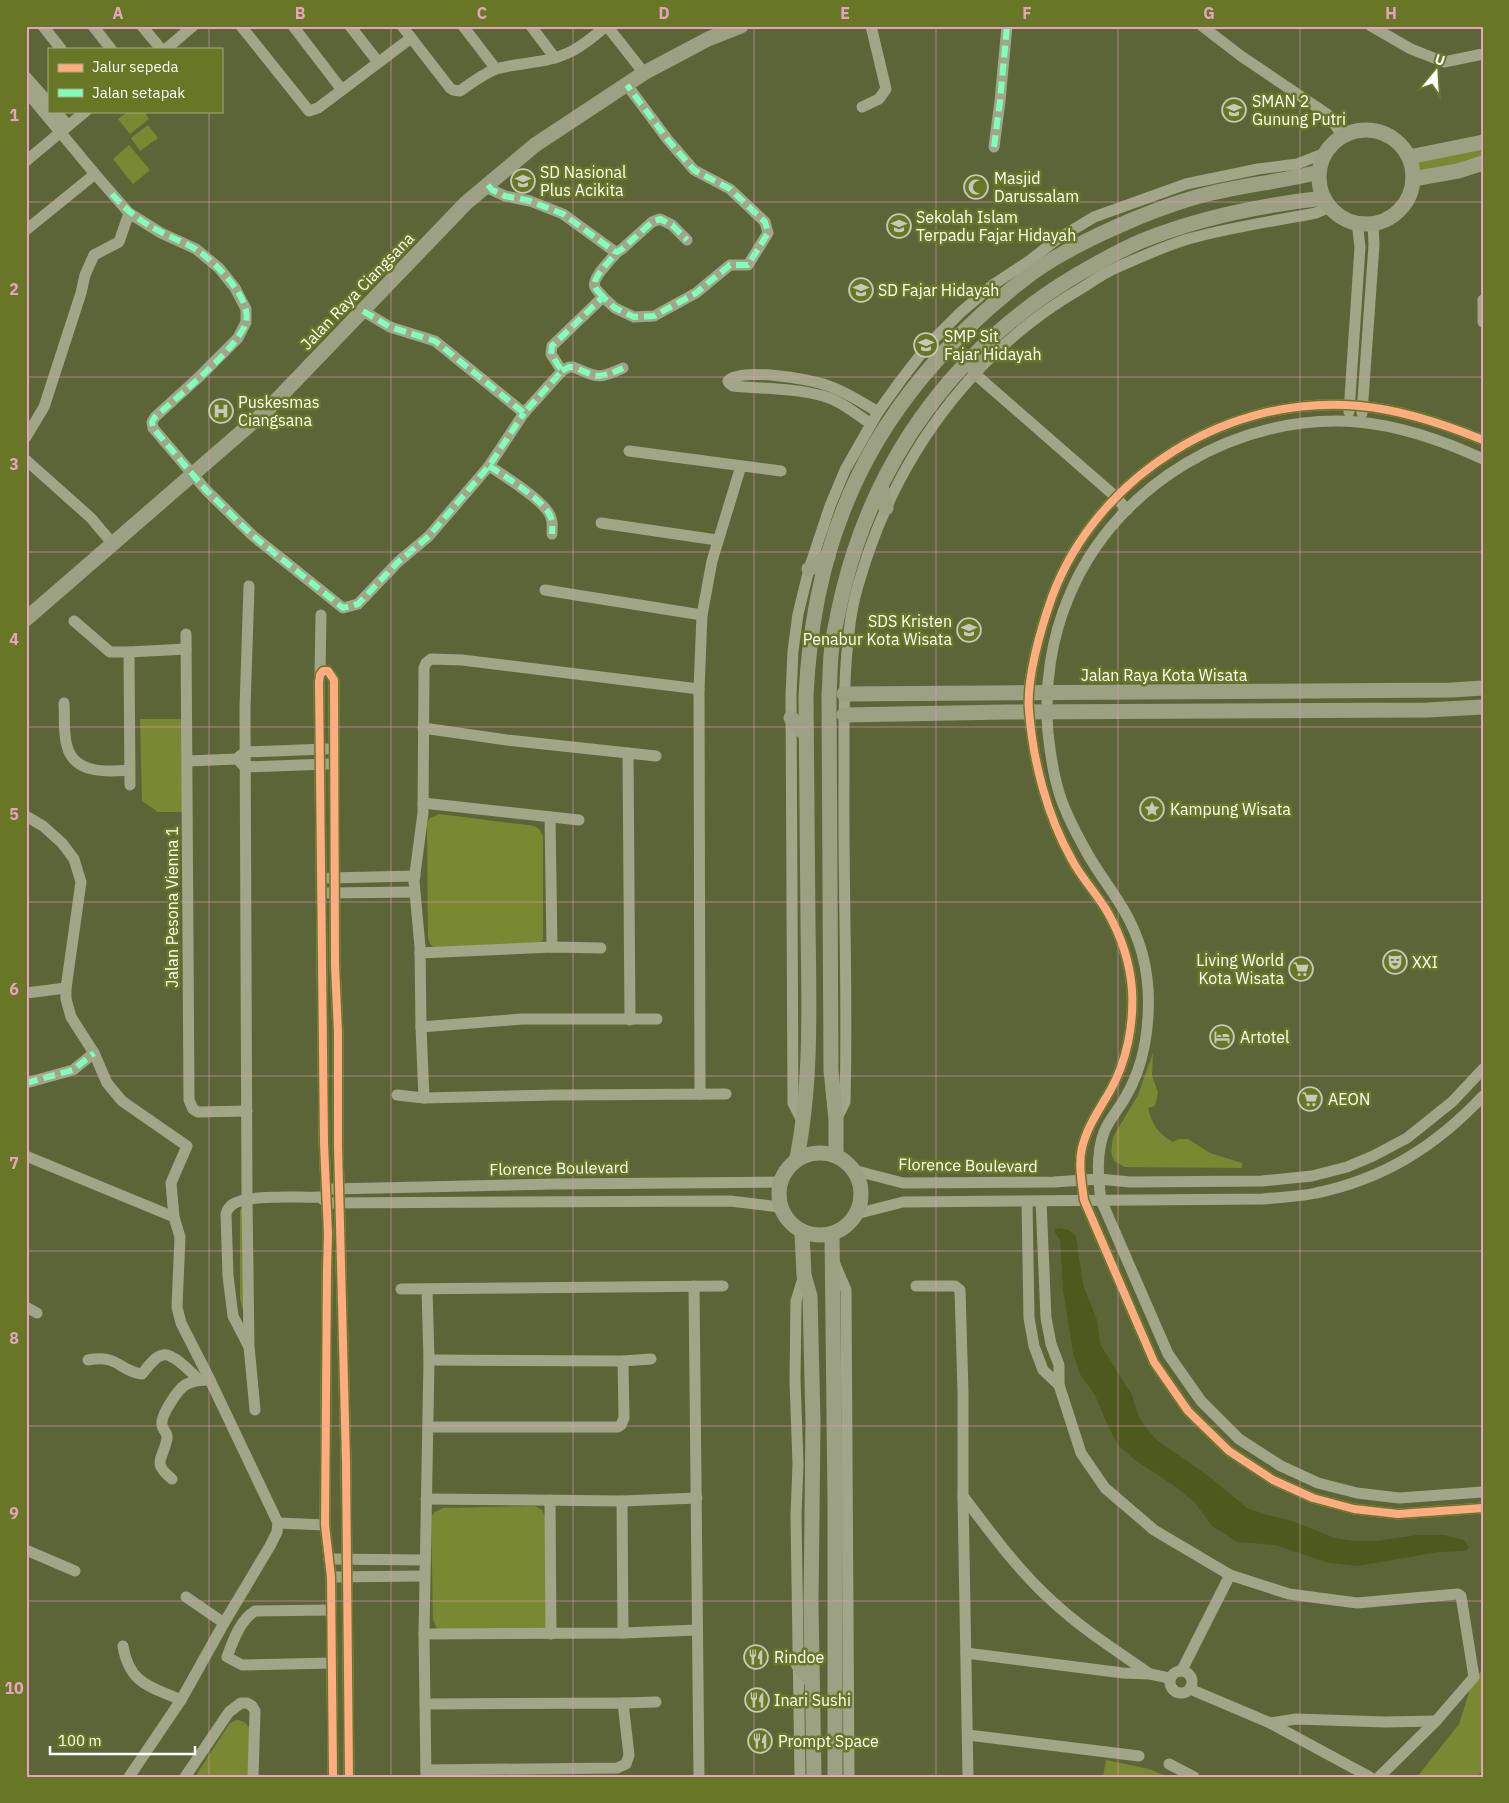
<svg xmlns="http://www.w3.org/2000/svg" width="1509" height="1803" viewBox="0 0 1509 1803" font-family="'IBM Plex Sans',sans-serif">
<style>
.green{fill:#798932}
.water{fill:#4d591d}
.lines{fill:none;stroke-linecap:round;stroke-linejoin:round}
.street{stroke:#a1a688;stroke-width:11}
.secondary{stroke:#9ca183;stroke-width:15}
.quiet{stroke:#80ffba;stroke-width:6;stroke-dasharray:12 6;stroke-linecap:butt}
.cycleway-casing{stroke:#687726;stroke-width:11}
.cycleway{stroke:#ffac80;stroke-width:8}
.grid{fill:none;stroke:#e7a3bd;stroke-width:1;stroke-opacity:0.55}
.labels{text-anchor:middle;stroke-width:5;stroke-linejoin:round;paint-order:stroke}
.poi-label{font-size:16px;fill:#fff;stroke:#687726;text-anchor:start}
.street-label{font-size:16px;fill:#fff;stroke:#687726}
.neatline{fill:none;stroke:#e7a3bd;stroke-width:2}
.grid-label{font-size:16px;text-anchor:middle;font-weight:bold;fill:#e7a3bd}
</style>
<rect width="100%" height="100%" fill="#5c6538"/>
<g class="green">
<path d="M129 111H144L149 119 130 134 118 119Z"/>
<path d="M148 125 158 138 140 151 131 138Z"/>
<path d="M1483 142V163L1413 179V168L1409 157Z"/>
<path d="M129 145 150 170 133 184 113 159Z"/>
<path d="M140 719H189V812H158L142 801Z"/>
<path d="M439 814 535 826 540 830 543 836V939L539 946 436 949 430 944 428 938 427 823 430 818Z"/>
<path d="M1153 1053 1152 1076 1158 1092 1155 1106 1148 1108C1152 1124 1158 1134 1173 1142L1178 1139H1188L1210 1153 1242 1163V1168L1125 1167 1114 1161 1111 1152 1113 1137 1138 1095Z"/>
<path d="M244 1204 246 1321 240 1299V1210Z"/>
<path d="M535 1506 542 1510 546 1519V1628L440 1632 436 1627 433 1619 431 1517 435 1512 443 1508Z"/>
<path d="M1483 1670V1771L1476 1777H1417L1459 1724 1474 1677Z"/>
<path d="M237 1720C244 1721 247 1723 250 1730L251 1777H195L230 1723Z"/>
<path d="M1106 1760 1149 1769 1168 1777H1103Z"/>
</g>
<path class="water" d="M1059 1228 1069 1230 1076 1236 1083 1285 1097 1320 1100 1344 1132 1395 1138 1415 1145 1427 1158 1441 1207 1475 1247 1508 1264 1514 1292 1521 1335 1538 1356 1541H1377L1417 1535H1444L1464 1540 1469 1548 1465 1551 1438 1552 1358 1566 1329 1563 1275 1545 1238 1542 1212 1526 1196 1504 1179 1489 1135 1460 1118 1445 1109 1428 1095 1395 1080 1374 1073 1353 1063 1289 1060 1240 1055 1233V1229Z"/>
<g class="lines">
<g class="street">
<path d="M43 26 61 49"/>
<path d="M93 26 111 49"/>
<path d="M142 26 161 49"/>
<path d="M241 26 309 111 318 108 411 38"/>
<path d="M293 26 342 90"/>
<path d="M350 26 378 62"/>
<path d="M402 26 450 88 453 90 460 91C471 83 483 74 496 69 520 62 545 64 568 53 582 47 594 36 606 26"/>
<path d="M463 26 496 69"/>
<path d="M531 26 555 58"/>
<path d="M607 26 644 73"/>
<path d="M1202 26 1241 56 1327 114 1343 136"/>
<path d="M1371 26 1411 49 1444 62 1483 54"/>
<path d="M166 49 193 26"/>
<path d="M26 77 49 103"/>
<path d="M26 91 95 174 129 213 161 233 196 249 219 268 235 288 246 309V322L238 338 199 377 155 417 152 422 153 428 206 490 252 535 343 608 358 604 398 562 429 536 489 466 524 413"/>
<path d="M862 107 879 99 886 89 871 26"/>
<path d="M56 111 68 126"/>
<path d="M994 147 1000 101 1007 26"/>
<path d="M26 161 86 111"/>
<path d="M488 185 492 190 505 196 530 201 563 214 614 251 617 252 622 249 652 222 660 219 672 225 687 240"/>
<path d="M26 230 95 174"/>
<path d="M603 297C601 294 596 290 595 287 591 278 612 259 617 252"/>
<path d="M1483 300V322"/>
<path d="M363 311 390 327 435 341 524 413 562 371 551 354 552 346 603 297 615 308 634 317 654 316 696 293 730 265H748L768 233 765 222 730 189 694 170 668 140 627 85"/>
<path d="M562 371 569 367H573C598 377 597 380 623 368"/>
<path d="M975 374 1116 497 1127 510"/>
<path d="M1349 412 1360 247 1357 222"/>
<path d="M1362 413 1374 245 1373 223"/>
<path d="M871 424C856 414 841 401 823 396 794 388 763 389 733 386L729 383 728 381C739 367 810 379 826 385 845 391 861 402 878 412"/>
<path d="M26 437 44 407 81 293 85 275 94 255 119 242 129 213"/>
<path d="M1483 440C1444 424 1402 410 1360 406 1230 393 1097 475 1052 597 1041 628 1026 679 1029 711 1033 761 1047 816 1072 860 1082 879 1098 895 1108 913 1121 936 1130 963 1132 990 1134 1024 1127 1061 1110 1091 1099 1110 1087 1127 1082 1148 1078 1164 1082 1184 1084 1200L1154 1362 1188 1411 1229 1451 1273 1480 1313 1498 1354 1509 1398 1514 1483 1508"/>
<path d="M629 451 781 471"/>
<path d="M1483 459C1444 441 1401 426 1358 422 1239 412 1116 484 1070 594 1051 637 1044 687 1048 733 1050 751 1053 772 1058 789 1063 809 1076 833 1086 851 1095 868 1107 883 1117 899 1135 926 1146 956 1148 989 1150 1026 1144 1066 1125 1098 1118 1110 1109 1120 1104 1132 1096 1154 1098 1178 1101 1200L1168 1354 1201 1401 1239 1439 1281 1466 1318 1483 1357 1493 1399 1498 1483 1492"/>
<path d="M26 460 91 518 112 543"/>
<path d="M489 466C503 475 548 503 551 518 553 523 552 529 552 534"/>
<path d="M601 523 717 540"/>
<path d="M249 586 245 708 247 1199 249 1346 255 1410"/>
<path d="M545 590 702 615"/>
<path d="M74 621 110 652H129L130 785"/>
<path d="M186 634 189 1100 193 1109 198 1112 247 1111"/>
<path d="M129 652 186 649"/>
<path d="M320 675 321 615"/>
<path d="M64 703C65 717 63 733 67 746 74 774 107 772 129 770"/>
<path d="M423 728 507 740 656 756"/>
<path d="M628 753 630 1020"/>
<path d="M188 761 236 759 245 752 326 749"/>
<path d="M240 762 245 767 327 764"/>
<path d="M423 803 579 820"/>
<path d="M26 816 43 826 62 843 74 859 81 882 66 988V999L71 1017 94 1053 107 1083 122 1101 187 1146 171 1183 174 1217 180 1237 177 1307 181 1323 210 1380 278 1523 277 1532 270 1546 224 1623 181 1700 129 1777"/>
<path d="M550 817 552 947"/>
<path d="M329 878 415 876"/>
<path d="M328 893 414 892"/>
<path d="M420 953 552 947 601 948"/>
<path d="M26 993 66 988"/>
<path d="M421 1027 522 1019H657"/>
<path d="M26 1083 73 1070 94 1053"/>
<path d="M700 1094 699 689 702 615 712 561 741 466"/>
<path d="M397 1095 424 1098 555 1095 726 1094"/>
<path d="M424 1098 421 1027 420 947 414 881 423 813 424 668 426 663 431 659 462 660 699 689"/>
<path d="M836 1120 845 1102C848 994 843 887 844 779 844 727 843 675 850 624 853 599 861 575 869 551 907 442 981 346 1082 288 1093 281 1104 273 1116 268 1141 257 1166 245 1192 238 1232 227 1274 221 1316 213L1330 207"/>
<path d="M803 1123 793 1103 791 695 793 651 798 614 809 569 830 506 845 470 878 412 901 380 928 345 961 312 994 284 1029 261 1056 240 1094 217 1186 184 1258 169 1297 164 1325 153"/>
<path d="M26 1156 174 1217"/>
<path d="M853 1170 903 1183 1054 1182 1099 1179 1130 1182 1262 1181 1312 1176 1347 1167 1373 1156 1407 1138 1452 1102 1483 1069"/>
<path d="M333 1189 554 1184 780 1182"/>
<path d="M1027 1201 1029 1318 1034 1346 1043 1370 1059 1385V1365L1051 1344 1046 1318 1041 1201"/>
<path d="M856 1214 903 1202 1263 1199C1280 1197 1299 1197 1316 1193 1384 1179 1436 1146 1483 1096"/>
<path d="M834 1262 846 1290 849 1777"/>
<path d="M694 1286 699 1777"/>
<path d="M916 1286H955L960 1290 963 1392V1496L968 1777"/>
<path d="M401 1289 723 1286"/>
<path d="M26 1307 37 1313"/>
<path d="M248 1345 233 1316 228 1276 226 1214C227 1209 229 1207 233 1204 249 1194 299 1198 320 1197L327 1203 730 1201 780 1207"/>
<path d="M88 1360C118 1354 119 1371 142 1374 147 1368 155 1356 163 1355 173 1353 192 1373 199 1380"/>
<path d="M429 1360 623 1361 651 1359"/>
<path d="M1059 1385 1081 1453 1105 1488 1154 1530 1230 1575 1289 1594 1357 1603 1458 1594 1461 1596 1474 1677 1436 1721 1379 1777"/>
<path d="M428 1427H618L621 1425 624 1418 623 1361"/>
<path d="M172 1479C151 1462 163 1460 167 1439 168 1432 163 1431 162 1425 160 1416 179 1387 187 1384 195 1380 202 1380 210 1380"/>
<path d="M963 1496C990 1532 1018 1570 1052 1601 1082 1629 1117 1651 1150 1674"/>
<path d="M426 1499 622 1501 697 1498"/>
<path d="M550 1500 551 1634"/>
<path d="M622 1501 623 1633"/>
<path d="M278 1523 325 1525"/>
<path d="M26 1550 75 1571"/>
<path d="M329 1559 425 1560"/>
<path d="M331 1577 424 1576"/>
<path d="M186 1597 224 1623"/>
<path d="M331 1610 255 1611C240 1620 233 1641 227 1657L242 1665 332 1663"/>
<path d="M424 1634 623 1633 697 1630"/>
<path d="M123 1646C129 1684 151 1687 181 1700"/>
<path d="M966 1653 1123 1673 1150 1674 1169 1678"/>
<path d="M1182 1670 1230 1575"/>
<circle cx="1181" cy="1682" r="11"/>
<path d="M1190 1689 1270 1723 1370 1777"/>
<path d="M623 1703 656 1702"/>
<path d="M425 1704 623 1703 629 1755 626 1764 617 1768 426 1770"/>
<path d="M1270 1723 1296 1719 1385 1722 1436 1721"/>
<path d="M968 1735 1139 1756"/>
<path d="M1169 1764 1194 1777"/>
<path d="M185 1777 229 1712 241 1703H247L252 1706 255 1711 253 1777"/>
<path d="M333 1777 331 1577 325 1525 327 1271 328 1234 324 1143 319 682 320 675 323 671H328L334 680 335 965 338 1033V1146L346 1461 349 1777"/>
<path d="M426 1777 424 1634 429 1360 427 1289"/>
<path d="M800 1777 796 1515 798 1464 795 1380 796 1301 804 1275"/>
</g>
<g class="secondary">
<circle cx="1366" cy="177" r="47"/>
<path d="M1409 157 1483 142"/>
<path d="M1413 179 1458 171 1483 163"/>
<path d="M975 374 984 348"/>
<path d="M881 486 886 508"/>
<path d="M809 569 828 557"/>
<path d="M26 619 268 409 466 203 535 145 644 73 708 39 741 26"/>
<path d="M844 694 1452 690 1483 688"/>
<path d="M844 715 1007 712 1427 710 1483 707"/>
<path d="M791 718 806 735"/>
<circle cx="820" cy="1194" r="41"/>
<path d="M836 1156V1120L831 1070 829 694C830 681 830 668 831 655 833 634 838 612 843 591 876 456 957 347 1075 276 1098 263 1119 250 1144 240 1201 217 1262 205 1324 198"/>
<path d="M797 1158C812 1081 809 1002 808 924 807 848 807 772 806 696 809 633 820 569 843 511 880 414 953 331 1035 271 1065 250 1099 234 1132 220 1156 210 1183 200 1208 194 1245 185 1283 181 1319 172"/>
<path d="M802 1233 804 1275 810 1296 813 1422 811 1605 814 1777"/>
<path d="M832 1234 835 1502V1777"/>
<path d="M798 1664 812 1682"/>
</g>
<g class="quiet">
<path d="M994 147 1000 101 1007 26"/>
<path d="M488 185 492 190 505 196 530 201 563 214 614 251 617 252 622 249 652 222 660 219 672 225 687 240"/>
<path d="M112 194C128 212 141 222 163 233 174 239 186 243 197 250 215 262 252 298 246 322 239 348 176 398 155 417L152 422 153 428 206 490 252 535 343 608 358 604 398 562 429 536 489 466 524 413"/>
<path d="M603 297C601 294 596 290 595 287 591 278 612 259 617 252"/>
<path d="M363 311 390 327 435 341 524 413 562 371 551 354 552 346 603 297 615 308 634 317 654 316 696 293 730 265H748L768 233 765 222 730 189 694 170 668 140 627 85"/>
<path d="M562 371 569 367H573C598 377 597 380 623 368"/>
<path d="M489 466C503 475 548 503 551 518 553 523 552 529 552 534"/>
<path d="M26 1083 73 1070 94 1053"/>
</g>
<g class="cycleway-casing">
<g id="cycleway">
<path d="M1483 440C1444 424 1402 410 1360 406 1230 393 1097 475 1052 597 1041 628 1026 679 1029 711 1033 761 1047 816 1072 860 1082 879 1098 895 1108 913 1121 936 1130 963 1132 990 1134 1024 1127 1061 1110 1091 1099 1110 1087 1127 1082 1148 1078 1164 1082 1184 1084 1200L1154 1362 1188 1411 1229 1451 1273 1480 1313 1498 1354 1509 1398 1514 1483 1508"/>
<path d="M333 1777 331 1577 325 1525 327 1271 328 1234 324 1143 319 682 320 675 323 671H328L334 680 335 965 338 1033V1146L346 1461 349 1777"/>
</g>
</g>
<use href="#cycleway" class="cycleway"/>
</g>
<path class="grid" d="M209 26V49M391 26V1777M573 26V1777M754 26V1777M936 26V1777M1118 26V1777M1300 26V1777M209 111V1777M26 202H1483M26 377H1483M26 552H1483M26 727H1483M26 902H1483M26 1076H1483M26 1251H1483M26 1426H1483M26 1601H1483"/>
<defs>
<g id="school-ring" transform="scale(1.25)"><circle r="9.5" fill="#687726" stroke="#c6c9b9" stroke-width="1.5"/><path d="M0-5L7-2L0 1L-7-2ZM-4 1L0 2.5L4 1V4Q0 6-4 4Z" fill="#c6c9b9"/></g>
<g id="mosque-ring" transform="scale(1.25)"><circle r="9.5" fill="#687726" stroke="#c6c9b9" stroke-width="1.5"/><path d="M3.5-4.9A6 6 0 1 0 3.5 4.9A5 5 0 1 1 3.5-4.9Z" fill="#c6c9b9"/></g>
<g id="hospital-ring" transform="scale(1.25)"><circle r="9.5" fill="#687726" stroke="#c6c9b9" stroke-width="1.5"/><path d="M-5-5h3v3.5h4V-5h3V5h-3V1.5h-4V5h-3Z" fill="#c6c9b9"/></g>
<g id="sight-ring" transform="scale(1.25)"><circle r="9.5" fill="#687726" stroke="#c6c9b9" stroke-width="1.5"/><path d="M0-6L1.8-2.2L6-1.7L2.9 1.2L3.7 5.4L0 3.3L-3.7 5.4L-2.9 1.2L-6-1.7L-1.8-2.2Z" fill="#c6c9b9"/></g>
<g id="theatre-ring" transform="scale(1.25)"><circle r="9.5" fill="#687726" stroke="#c6c9b9" stroke-width="1.5"/><path d="M-5-5.5Q0-4 5-5.5V0Q5 5 0 6Q-5 5-5 0ZM-3.3-2.5H-1v1.5H-3.3ZM1-2.5H3.3v1.5H1ZM-2.8 1Q0 5.5 2.8 1Z" fill="#c6c9b9"/></g>
<g id="supermarket-ring" transform="scale(1.25)"><circle r="9.5" fill="#687726" stroke="#c6c9b9" stroke-width="1.5"/><path d="M-6-5.5h2.5l.6 2H6L4.5 2H-2.5L-4.4-4H-6ZM-1.5 3.2a1.3 1.3 0 1 0 .1 0ZM3 3.2a1.3 1.3 0 1 0 .1 0Z" fill="#c6c9b9"/></g>
<g id="hotel-ring" transform="scale(1.25)"><circle r="9.5" fill="#687726" stroke="#c6c9b9" stroke-width="1.5"/><path d="M-6-4.5h1.5V1H6V5H4.5V3h-9V5H-6ZM-4 0a1.8 1.8 0 1 1 3.6 0ZM.5 0V-2.5h3Q6-2.5 6 0Z" fill="#c6c9b9"/></g>
<g id="restaurant-ring" transform="scale(1.25)"><circle r="9.5" fill="#687726" stroke="#c6c9b9" stroke-width="1.5"/><path d="M-5-6h1v4h1v-4h1v4h1v-4h1v5L-1.5 .5V6h-2V.5L-5-1ZM5-6V6H3V1.5H1.5Q1.5-4 5-6Z" fill="#c6c9b9"/></g>
</defs>
<g fill-rule="evenodd">
<use href="#school-ring" x="1234" y="110"/>
<use href="#school-ring" x="523" y="181"/>
<use href="#mosque-ring" x="976" y="187"/>
<use href="#school-ring" x="899" y="226"/>
<use href="#school-ring" x="861" y="290"/>
<use href="#school-ring" x="926" y="345"/>
<use href="#hospital-ring" x="221" y="411"/>
<use href="#school-ring" x="969" y="630"/>
<use href="#sight-ring" x="1152" y="809"/>
<use href="#theatre-ring" x="1395" y="962"/>
<use href="#supermarket-ring" x="1301" y="969"/>
<use href="#hotel-ring" x="1222" y="1037"/>
<use href="#supermarket-ring" x="1310" y="1099"/>
<use href="#restaurant-ring" x="756" y="1657"/>
<use href="#restaurant-ring" x="757" y="1700"/>
<use href="#restaurant-ring" x="760" y="1741"/>
</g>
<g class="labels">
<g class="poi-label">
<text x="1252" y="107">SMAN 2<tspan x="1252" dy="18">Gunung Putri</tspan></text>
<text x="540" y="178">SD Nasional<tspan x="540" dy="18">Plus Acikita</tspan></text>
<text x="994" y="184">Masjid<tspan x="994" dy="18">Darussalam</tspan></text>
<text x="916" y="223">Sekolah Islam<tspan x="916" dy="18">Terpadu Fajar Hidayah</tspan></text>
<text x="878" y="296">SD Fajar Hidayah</text>
<text x="944" y="342">SMP Sit<tspan x="944" dy="18">Fajar Hidayah</tspan></text>
<text x="238" y="408">Puskesmas<tspan x="238" dy="18">Ciangsana</tspan></text>
<text x="952" y="627" text-anchor="end">SDS Kristen<tspan x="952" dy="18">Penabur Kota Wisata</tspan></text>
<text x="1170" y="815">Kampung Wisata</text>
<text x="1284" y="966" text-anchor="end">Living World<tspan x="1284" dy="18">Kota Wisata</tspan></text>
<text x="1412" y="968">XXI</text>
<text x="1240" y="1043">Artotel</text>
<text x="1328" y="1105">AEON</text>
<text x="774" y="1663">Rindoe</text>
<text x="774" y="1706">Inari Sushi</text>
<text x="778" y="1747">Prompt Space</text>
</g>
<g class="street-label">
<text transform="translate(357 291) rotate(-46)" y="6">Jalan Raya Ciangsana</text>
<text x="1164" y="681">Jalan Raya Kota Wisata</text>
<text transform="translate(172 907) rotate(-90)" y="6">Jalan Pesona Vienna 1</text>
<text transform="translate(968 1165) rotate(1)" y="6">Florence Boulevard</text>
<text transform="translate(559 1168) rotate(-1)" y="6">Florence Boulevard</text>
</g>
</g>
<rect width="1509" height="1803" fill="none" stroke="#687726" stroke-width="55"/>
<rect x="48" y="48" width="175" height="65" fill="#687726" stroke="#a4ad7d"/>
<rect x="58" y="64" width="25" height="8" fill="#ffac80" stroke="#a4ad7d"/>
<text x="92" y="72" font-size="15" fill="#ffffff">Jalur sepeda</text>
<rect x="58" y="89" width="25" height="8" fill="#80ffba" stroke="#a4ad7d"/>
<text x="92" y="98" font-size="15" fill="#ffffff">Jalan setapak</text>
<g transform="translate(1436 72) rotate(18)" stroke="#687726" stroke-width="4" paint-order="stroke">
<path d="M0-4L9 19L0 12L-9 19Z" fill="#ffffff"/>
<text y="-8" font-size="14" font-weight="bold" text-anchor="middle" fill="#ffffff">U</text>
</g>
<path d="M50 1746v8h145v-8" fill="none" stroke="#ffffff" stroke-width="2.5"/>
<text x="58" y="1746" font-size="15" fill="#ffffff" stroke="#687726" stroke-width="4" paint-order="stroke">100 m</text>
<rect x="28" y="28" width="1454" height="1748" class="neatline"/>
<g class="grid-label">
<text x="118" y="19">A</text>
<text x="300" y="19">B</text>
<text x="482" y="19">C</text>
<text x="664" y="19">D</text>
<text x="845" y="19">E</text>
<text x="1027" y="19">F</text>
<text x="1209" y="19">G</text>
<text x="1391" y="19">H</text>
<text x="14" y="121">1</text>
<text x="14" y="295">2</text>
<text x="14" y="470">3</text>
<text x="14" y="645">4</text>
<text x="14" y="820">5</text>
<text x="14" y="995">6</text>
<text x="14" y="1169">7</text>
<text x="14" y="1344">8</text>
<text x="14" y="1519">9</text>
<text x="14" y="1694">10</text>
</g>
</svg>
